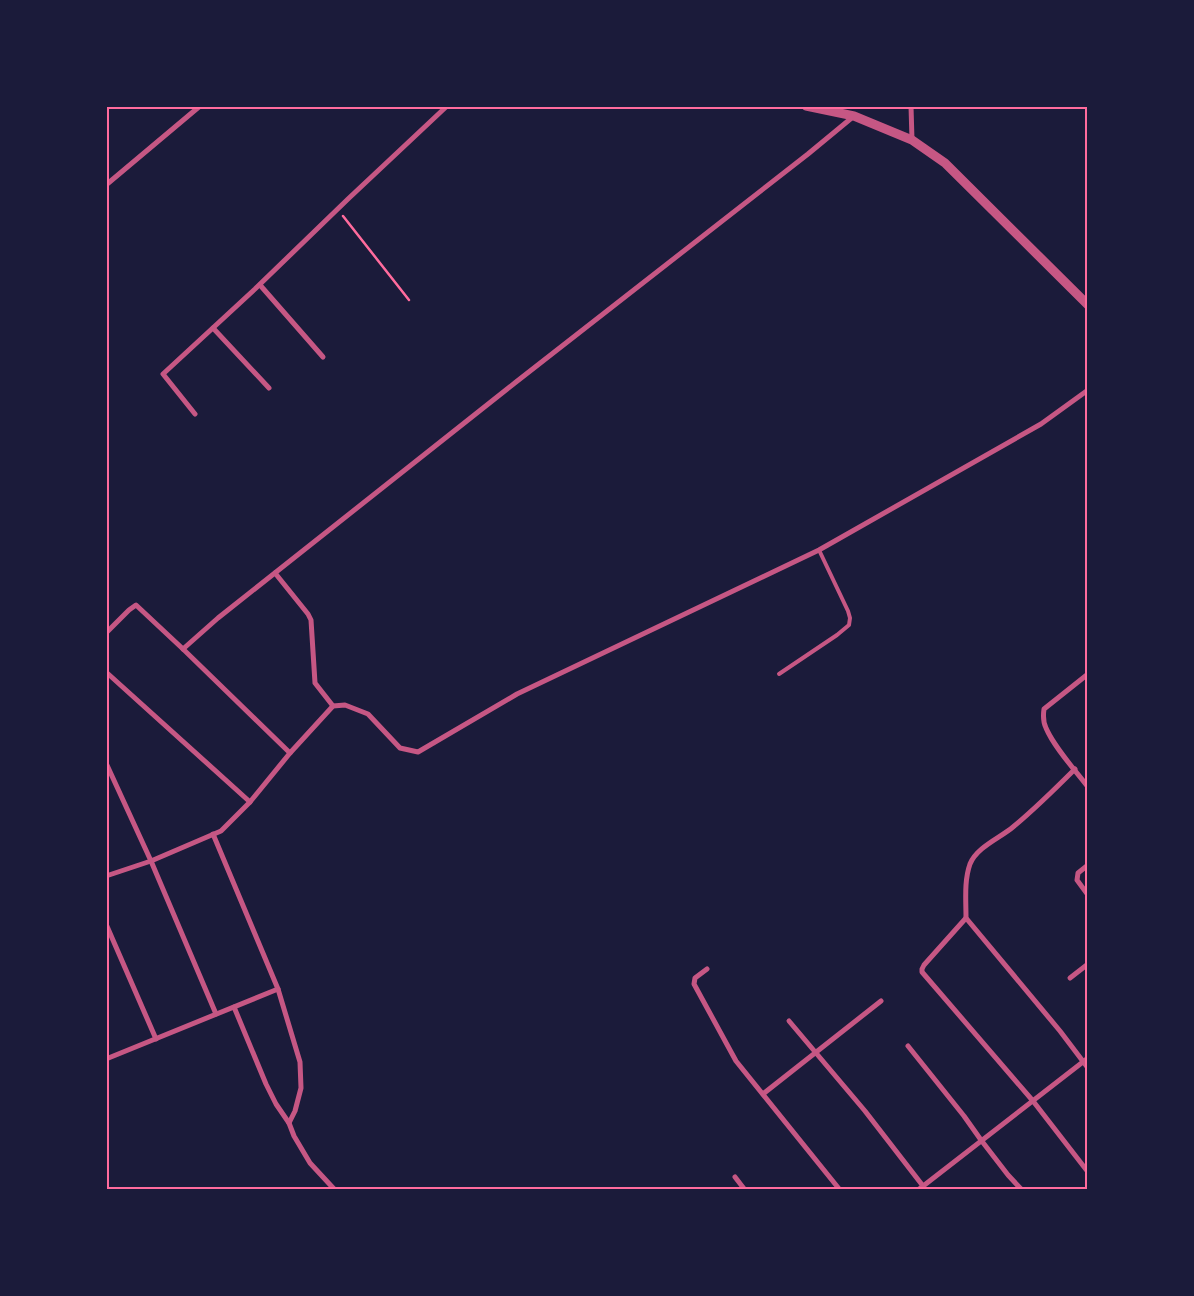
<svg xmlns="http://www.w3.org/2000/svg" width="1194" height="1296" viewBox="0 0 1194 1296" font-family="'Noto Sans',sans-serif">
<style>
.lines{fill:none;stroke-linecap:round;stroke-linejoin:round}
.path{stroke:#ff6b9d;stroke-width:2.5}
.service{stroke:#c65784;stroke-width:4}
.minor{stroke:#c65784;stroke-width:5}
.tertiary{stroke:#c65784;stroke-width:9}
.neatline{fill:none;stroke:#ff6b9d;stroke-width:2}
</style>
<rect width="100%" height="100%" fill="#1b1b3a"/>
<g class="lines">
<path class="path" d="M343 216 409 300"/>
<path class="service" d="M779 674 837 635 849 625 850 618 848 611 819 550"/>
<g class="minor">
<path d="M911 106 912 140"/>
<path d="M106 185 200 106"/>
<path d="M260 285 323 357"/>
<path d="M213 328 269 388"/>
<path d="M195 414 163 374 255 289 348 199 447 106"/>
<path d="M275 573 308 614 311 620 315 683 333 706"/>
<path d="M106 633 129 610 136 605 183 649 290 753"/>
<path d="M183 649 218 618 516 382 808 154 854 116"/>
<path d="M106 672 250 802"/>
<path d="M1088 674 1044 709C1043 716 1043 722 1046 728 1054 747 1075 770 1088 787"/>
<path d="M106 763 151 861 216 1014"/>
<path d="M1075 769C1055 789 1035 809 1013 827 1000 838 977 847 970 864 964 881 966 900 966 918L1060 1031 1088 1068"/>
<path d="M213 834 278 989 300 1062 301 1088 295 1111 289 1123"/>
<path d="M1088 865 1078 873 1077 880 1088 895"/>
<path d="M106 876 151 861 221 831 250 802 290 753 333 706 345 705 368 714 400 748 418 752 517 694 819 550 1041 424 1088 390"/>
<path d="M966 918 924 965 922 969V972L1033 1101 1088 1172"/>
<path d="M106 924 156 1039"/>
<path d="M707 969 695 978 694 984 736 1061 840 1190"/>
<path d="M1070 978 1088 964"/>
<path d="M234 1007 266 1084 276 1104 289 1123 294 1136 310 1163 335 1190"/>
<path d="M789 1021 865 1111 923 1186"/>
<path d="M908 1046 964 1116 981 1140 1008 1175 1022 1190"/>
<path d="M106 1059 278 989"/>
<path d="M763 1094 881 1001"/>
<path d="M735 1177 745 1190"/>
<path d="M918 1190 1088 1058"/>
</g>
<path class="tertiary" d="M806 106 854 116 912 140 945 163 1088 305"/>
</g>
<rect width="1194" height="1296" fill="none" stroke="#1b1b3a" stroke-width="215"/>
<rect x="108" y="108" width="978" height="1080" class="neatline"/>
</svg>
